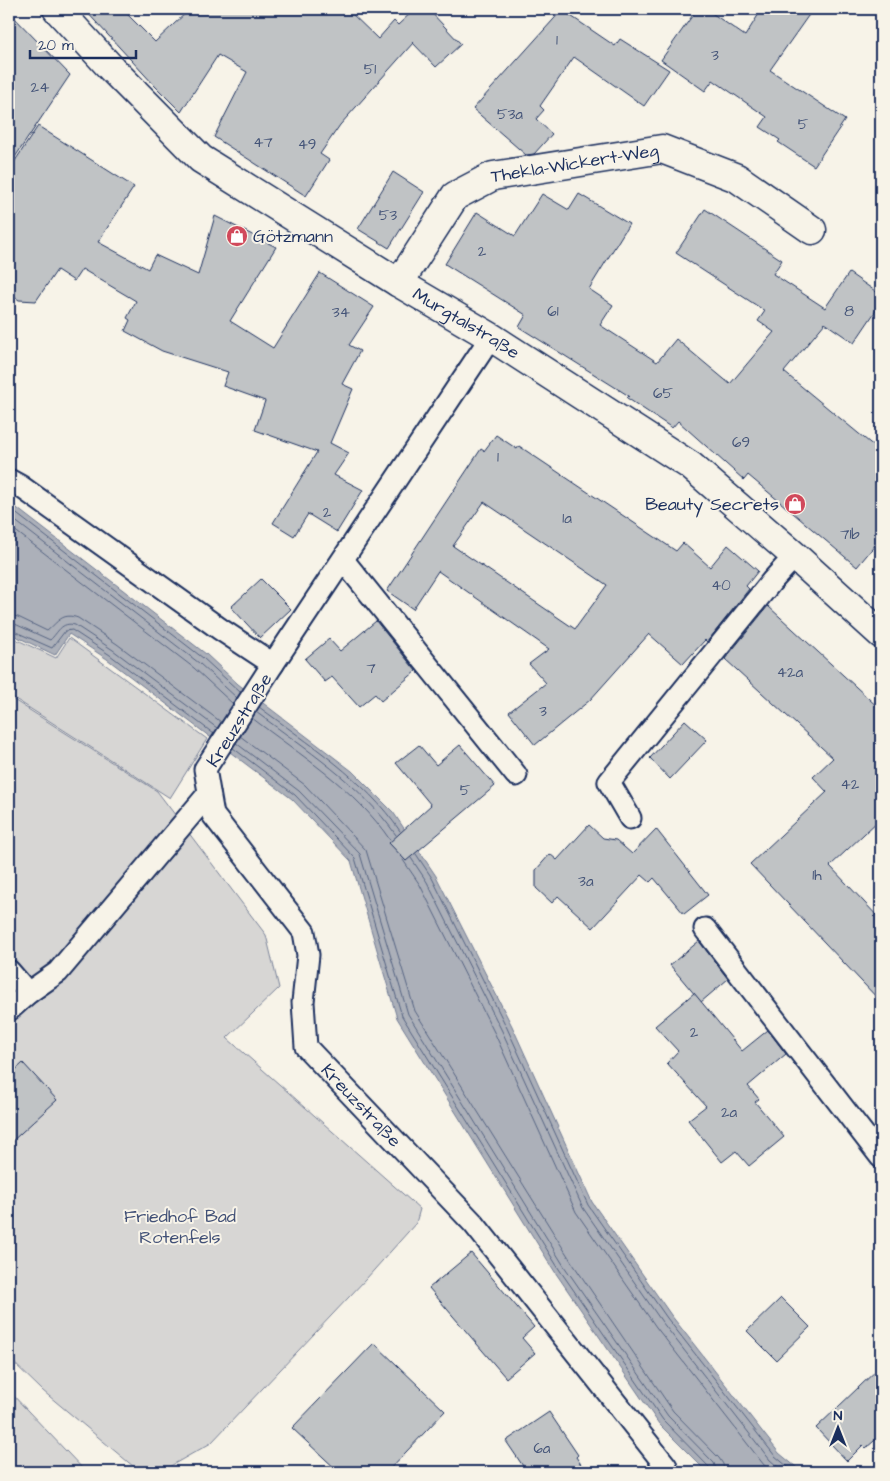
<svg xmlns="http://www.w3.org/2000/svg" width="890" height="1481" viewBox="0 0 890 1481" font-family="'Architects Daughter',sans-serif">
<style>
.green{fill:#d7d6d4;stroke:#798299}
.water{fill:#acb0b9;stroke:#727c95}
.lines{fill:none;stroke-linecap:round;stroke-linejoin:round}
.shore{stroke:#556382;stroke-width:1}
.building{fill:#c0c3c5;stroke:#1b2f5e;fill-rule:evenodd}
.lane-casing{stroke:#1b2f5e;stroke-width:25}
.street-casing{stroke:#1b2f5e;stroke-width:31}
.secondary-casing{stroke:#1b2f5e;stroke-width:31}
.lane{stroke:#f7f3e8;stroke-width:21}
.street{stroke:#f7f3e8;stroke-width:28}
.secondary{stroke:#f7f3e8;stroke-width:28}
.labels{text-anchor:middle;stroke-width:4;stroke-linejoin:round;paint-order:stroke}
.number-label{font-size:15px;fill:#445478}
.street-label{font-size:18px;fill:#1b2f5e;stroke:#f7f3e8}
.poi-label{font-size:18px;fill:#1b2f5e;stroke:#f7f3e8;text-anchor:start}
.park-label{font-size:18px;fill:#415076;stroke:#f7f3e8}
</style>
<rect width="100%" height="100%" fill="#f7f3e8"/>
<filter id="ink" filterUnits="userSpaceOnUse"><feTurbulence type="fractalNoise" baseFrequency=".02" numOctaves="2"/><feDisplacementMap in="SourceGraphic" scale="10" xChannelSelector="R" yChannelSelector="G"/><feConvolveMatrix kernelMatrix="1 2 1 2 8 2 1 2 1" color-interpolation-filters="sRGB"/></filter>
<g filter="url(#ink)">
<g class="green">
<path d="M9 636 56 658 69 638 207 739 170 798 9 695Z"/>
<path d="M9 697 157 791 266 935 279 988 227 1038 420 1209 416 1223 366 1279 211 1443 160 1472H140L43 1391 9 1358Z"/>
<path d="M9 1391 86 1472H9Z"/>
</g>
<path class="water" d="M9 502 206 654 238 684 352 771 393 812 436 876 512 1026 592 1202 671 1315 779 1453 802 1472H707L659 1424 555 1272 397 1018 351 861 292 799 107 659 69 634 55 655 9 633Z"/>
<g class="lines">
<g class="shore">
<path d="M9 508 203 658 240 692"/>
<path d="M9 516 199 663 237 698"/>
<path d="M9 526 194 668 233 704"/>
<path d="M9 615 18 617 47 631C58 622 62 612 78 618L117 644 221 722"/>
<path d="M9 623 15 624 50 640C58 633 61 621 75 625L113 650 217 728"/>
<path d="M9 629 52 648 65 631 72 630 110 655 214 734"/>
<path d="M259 707C309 744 365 779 400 831"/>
<path d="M256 712C305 749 361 784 396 835"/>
<path d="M252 718C300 755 356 789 390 840"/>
<path d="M240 736 305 785 366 850 415 1011 571 1261 673 1411 719 1458 723 1464 724 1472"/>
<path d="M236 743 299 791 360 854 408 1014 564 1266 668 1416 714 1463 717 1472"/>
<path d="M233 748 295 795 355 858 402 1016 559 1269 663 1420 709 1467 710 1472"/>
<path d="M416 854 432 878 507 1028 588 1205 667 1318 775 1456 794 1472"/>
<path d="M411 858 427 882 502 1031 583 1208 662 1322 770 1460 784 1472"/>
<path d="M403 860 420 885 495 1034 576 1212 656 1327 764 1465 773 1472"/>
</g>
</g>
<g class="building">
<path d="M84 9H122L155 42 190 9H347L378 39 394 21 398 25 415 9H428L461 44 436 67 412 42 413 43 340 125 320 154 329 160 306 196 214 137 247 72 218 55 181 112 155 86Z"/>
<path d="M697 9H706L745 36 762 9H813L770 70 845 120 814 166 778 142 780 140 760 127 767 117 713 80 705 91 661 60Z"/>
<path d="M562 10 615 46 620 39 669 70 644 106 574 57 540 106 544 110 536 119 552 134 534 154 526 155 473 109Z"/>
<path d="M9 12 70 75 9 166Z"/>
<path d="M38 126 134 187 98 242 148 269 155 255 198 275 215 216 276 247 230 321 273 348 320 273 374 307 349 345 360 351 342 384 353 389 330 443 349 453 334 475 363 490 337 532 308 514 294 536 273 523 317 452 255 430 265 401 223 386 228 372 162 351 125 331 130 320 127 318 136 301 82 269 74 281 57 270 36 301 19 300 9 293V170Z"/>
<path d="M393 172 424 192 389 248 358 229Z"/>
<path d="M542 194 569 210 579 194 629 224 589 289 613 305 600 325 657 362 676 339 730 384 774 332 758 321 765 311 676 253 705 209 782 260 773 274 825 308 849 273 881 295V303L854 343 825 323 784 372 881 452V538L857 567 748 475 744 480 678 421 672 428 627 398 629 396 519 327 526 315 445 264 477 212 515 236Z"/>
<path d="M496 435 517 449 519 446 676 551 683 543 710 567 728 545 758 571 746 586 749 589 707 642 705 640 683 664 649 634 590 700 535 745 509 712 546 683 529 664 549 649 438 571 413 609 387 591 481 449 484 451ZM484 502 607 585 575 629 453 546Z"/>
<path d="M261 579 291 609 260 638 231 607Z"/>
<path d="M768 606 881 710V818L830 866 881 920V1002L750 864 827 792 813 777 833 758 725 659Z"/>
<path d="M376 621 416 671 381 701 375 694 359 707 332 677 325 682 305 659 329 639 340 651Z"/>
<path d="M685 720 707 740 670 779 650 758Z"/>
<path d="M419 745 436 765 460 745 495 786 406 861 389 843 431 805 396 763Z"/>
<path d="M589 825 603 838 616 840 632 854 656 829 708 895 684 914 654 878 650 882 642 875 593 928 558 896 552 903 536 888V870L550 854 557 860Z"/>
<path d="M699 941 728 979 701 1002 670 965Z"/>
<path d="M694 993 742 1051 768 1030 786 1054 748 1086 759 1099 755 1102 784 1137 749 1166 736 1151 722 1162 688 1120 706 1106 667 1063 678 1051 655 1026Z"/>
<path d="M23 1063 57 1100 9 1144V1076Z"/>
<path d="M471 1253 534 1327 522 1338 535 1353 506 1378 429 1288Z"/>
<path d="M781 1298 810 1327 776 1360 747 1331Z"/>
<path d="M374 1343 445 1411 387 1472H339L292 1428Z"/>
<path d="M881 1366V1435L866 1448 863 1445 847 1461 816 1428Z"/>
<path d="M549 1412 578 1455 576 1457 586 1472H527L506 1441Z"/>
</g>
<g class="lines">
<g class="lane-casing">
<g id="lane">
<path id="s1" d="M491 337 273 664 205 769 213 815 304 932 308 955 303 1002 306 1047 474 1224 666 1466"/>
<path d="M9 480 20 486 220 629 273 664"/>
<path d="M343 560 516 775"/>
<path d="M630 818 609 782 772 581 795 556"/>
<path d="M705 929 881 1157"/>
<path d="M9 971 28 993"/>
<path d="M9 1010 28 993 58 972 209 793"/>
</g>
</g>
<g class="street-casing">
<g id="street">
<path id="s2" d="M399 283 455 196 493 176 662 149 737 178 812 230"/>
</g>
</g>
<g class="secondary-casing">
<g id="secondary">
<path id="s3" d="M57 9 112 69 201 159 399 283 491 337 691 466 795 556 881 634"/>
</g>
</g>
<use href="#lane" class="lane"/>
<use href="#street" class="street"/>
<use href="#secondary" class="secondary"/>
</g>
</g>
<defs>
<g id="shop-disc" transform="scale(1.125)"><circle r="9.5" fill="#d1495b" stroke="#f7f3e8"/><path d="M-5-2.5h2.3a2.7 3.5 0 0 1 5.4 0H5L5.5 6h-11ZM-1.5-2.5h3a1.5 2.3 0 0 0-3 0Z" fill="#fff"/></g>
</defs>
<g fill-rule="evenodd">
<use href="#shop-disc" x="237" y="236"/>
<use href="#shop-disc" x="795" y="504"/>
</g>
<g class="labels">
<g class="number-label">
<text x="557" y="45">1</text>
<text x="715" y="60">3</text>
<text x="370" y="74">51</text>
<text x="40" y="92">24</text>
<text x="510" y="119">53a</text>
<text x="803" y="129">5</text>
<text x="263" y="147">47</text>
<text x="307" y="149">49</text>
<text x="388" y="220">53</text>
<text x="482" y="256">2</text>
<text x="553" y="316">61</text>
<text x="849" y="316">8</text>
<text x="341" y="317">34</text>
<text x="663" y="398">65</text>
<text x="741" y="447">69</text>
<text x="498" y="462">1</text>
<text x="327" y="517">2</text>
<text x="567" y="523">1a</text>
<text x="850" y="539">71b</text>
<text x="721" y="590">40</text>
<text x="371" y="673">7</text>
<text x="790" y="677">42a</text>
<text x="543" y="716">3</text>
<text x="850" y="789">42</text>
<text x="465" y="795">5</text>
<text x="817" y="880">1h</text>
<text x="586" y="886">3a</text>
<text x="694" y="1037">2</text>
<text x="729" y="1117">2a</text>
<text x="542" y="1453">6a</text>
</g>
<g class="street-label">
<text dy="6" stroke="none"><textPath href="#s2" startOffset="229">Thekla-Wickert-Weg</textPath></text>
<text dy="6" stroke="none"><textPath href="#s3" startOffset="520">Murgtalstraße</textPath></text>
<text transform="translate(239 720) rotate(-58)" y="6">Kreuzstraße</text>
<text dy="6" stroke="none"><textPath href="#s1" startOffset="909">Kreuzstraße</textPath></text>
</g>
<g class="poi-label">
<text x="253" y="242">Götzmann</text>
<text x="779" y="510" text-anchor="end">Beauty Secrets</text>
</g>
<g class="park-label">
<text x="180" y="1222">Friedhof Bad<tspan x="180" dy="21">Rotenfels</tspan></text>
</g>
</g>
<rect width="890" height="1481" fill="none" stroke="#f7f3e8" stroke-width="30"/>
<rect x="15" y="15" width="860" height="1451" fill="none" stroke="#1b2f5e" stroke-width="2" filter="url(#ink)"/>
<g transform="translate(838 1428)" stroke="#f7f3e8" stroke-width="4" paint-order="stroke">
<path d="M0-4L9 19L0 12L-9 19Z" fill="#1b2f5e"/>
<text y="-8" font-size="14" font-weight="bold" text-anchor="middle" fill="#1b2f5e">N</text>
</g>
<path d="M30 50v8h106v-8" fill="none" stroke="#1b2f5e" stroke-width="2.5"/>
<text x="38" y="50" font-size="15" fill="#1b2f5e" stroke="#f7f3e8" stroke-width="4" paint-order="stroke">20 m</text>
</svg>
